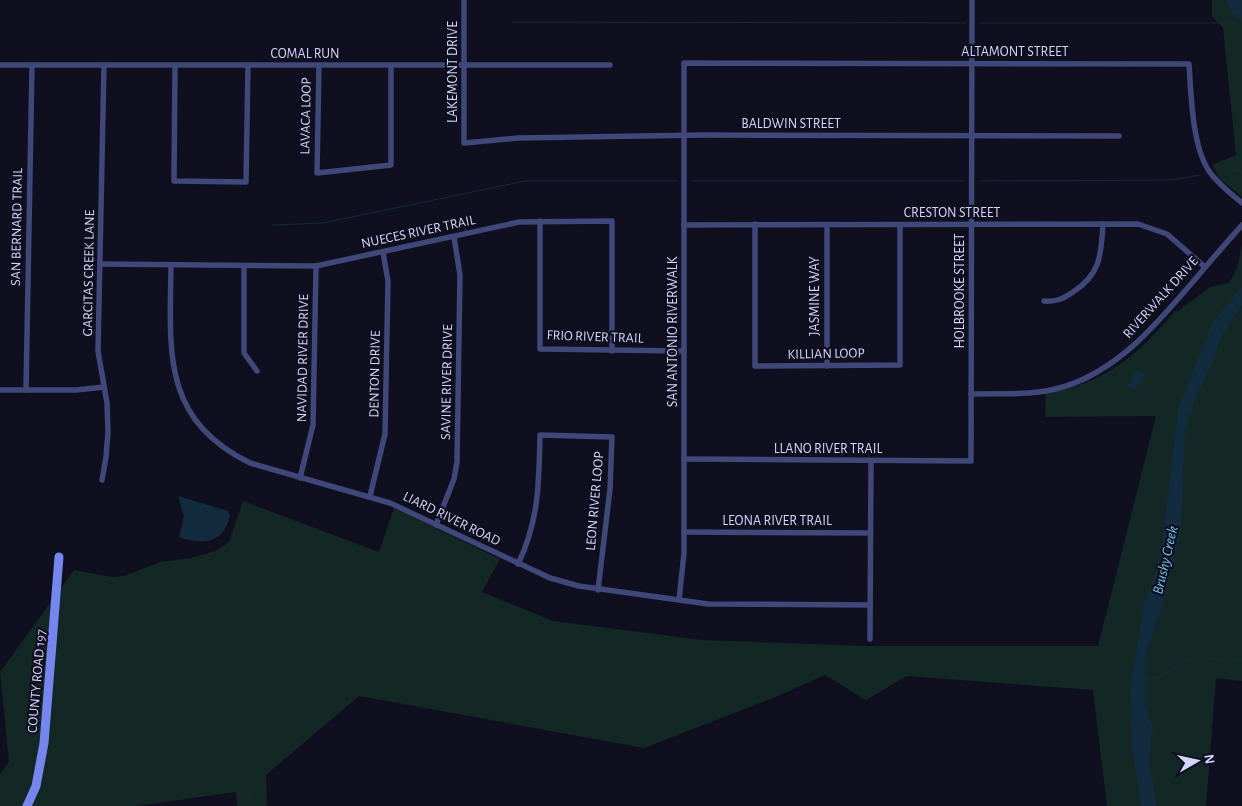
<svg xmlns="http://www.w3.org/2000/svg" width="1242" height="806" viewBox="0 0 1242 806" font-family="'Alegreya Sans',sans-serif">
<style>
.green{fill:#132824}
.water{fill:#132b3f}
.lines{fill:none;stroke-linecap:round;stroke-linejoin:round}
.stream{stroke:#132b3f;stroke-width:1}
.street{stroke:#404779;stroke-width:5.5}
.secondary{stroke:#7586ee;stroke-width:9}
.labels{text-anchor:middle;stroke-width:4.5;stroke-linejoin:round;paint-order:stroke}
.street-label{font-size:14px;fill:#d3d5fa;stroke:#0f0f1f}
.water-label{font-size:15px;font-style:italic;fill:#6dc7ed;stroke:#0f0f1f}
</style>
<rect width="100%" height="100%" fill="#0f0f1f"/>
<g class="green">
<path d="M1212 0H1242V197L1220 179 1212 165 1236 155 1223 28 1212 16Z"/>
<path d="M1242 244V681L1216 678 1206 806H1107L1093 690 907 676 866 700 825 675 778 696 644 748 359 696 266 775 267 806H237L236 792 135 806H0V774L9 762 0 672 74 570 112 577 124 576 160 562 191 558 216 551 229 542 243 501 379 552 394 508 500 559 482 592 553 621 702 640 866 646H1098L1156 416 1045 417 1046 394C1107 382 1137 356 1176 310L1178 311 1210 287 1229 283 1237 268Z"/>
</g>
<g class="water">
<path d="M1226 0H1242V20L1233 13Z"/>
<path d="M1242 286V305L1221 336 1213 360 1194 402 1185 432 1181 530 1162 607 1145 657V704L1153 728 1149 760 1157 806H1141L1132 747 1130 687 1145 602 1160 563 1178 408 1212 324Z"/>
<path d="M1136 370 1145 375 1136 390 1128 386Z"/>
<path d="M178 496 228 511 230 515C224 544 203 545 179 537L184 517Z"/>
</g>
<g class="lines">
<g class="stream">
<path d="M513 22 966 23"/>
<path d="M980 23H1242"/>
<path d="M1228 170 1242 171"/>
<path d="M691 181H964"/>
<path d="M981 181 1171 180 1200 175"/>
<path d="M272 225 323 223 525 181H678"/>
<path d="M1145 679 1157 678 1193 657 1242 661"/>
<path d="M249 792 250 806"/>
</g>
<g class="street">
<path d="M464 0V143L518 138 703 135 1119 136"/>
<path d="M0 65H610"/>
<path d="M319 65 317 173 391 165V66"/>
<path d="M175 66 174 181 246 182 248 65"/>
<path d="M540 221V349L684 351"/>
<path d="M755 224V366L900 365V225"/>
<path d="M684 225 1138 224 1167 234 1205 267"/>
<path d="M827 225V366"/>
<path d="M100 264 316 266 519 222 612 221V351"/>
<path d="M171 266C170 351 161 419 250 463L390 503 550 578 579 586 708 604 870 605"/>
<path d="M244 267V353L257 371"/>
<path d="M1044 301C1056 302 1063 299 1073 292 1101 274 1101 255 1103 224"/>
<path d="M0 390H76L104 387"/>
<path d="M26 390 32 65"/>
<path d="M971 394C1002 393 1034 396 1063 387 1121 369 1159 321 1197 277 1212 259 1227 242 1242 225"/>
<path d="M684 459 971 461 972 0"/>
<path d="M300 478 313 425 316 266"/>
<path d="M102 480 106 457 108 432 107 403 98 351 104 65"/>
<path d="M370 496 385 434 388 281 383 252"/>
<path d="M436 525 454 479 457 462 460 275 454 237"/>
<path d="M684 532 870 533"/>
<path d="M518 564C539 521 539 482 540 435L612 437 610 489 598 590"/>
<path d="M679 600 684 553V63L1189 64C1191 93 1192 146 1209 171 1217 183 1230 193 1242 203"/>
<path d="M870 639 871 461"/>
</g>
<path class="secondary" d="M27 806 36 786 44 743 59 557"/>
</g>
<g class="labels">
<g class="street-label">
<text x="1015" y="56">ALTAMONT STREET</text>
<text x="305" y="58">COMAL RUN</text>
<text transform="translate(452 72) rotate(-90)" y="5">LAKEMONT DRIVE</text>
<text transform="translate(305 116) rotate(-89)" y="5">LAVACA LOOP</text>
<text x="791" y="128">BALDWIN STREET</text>
<text x="952" y="217">CRESTON STREET</text>
<text transform="translate(16 227) rotate(-89)" y="5">SAN BERNARD TRAIL</text>
<text transform="translate(418 231) rotate(-12)" y="5">NUECES RIVER TRAIL</text>
<text transform="translate(88 273) rotate(-89)" y="5">GARCITAS CREEK LANE</text>
<text transform="translate(959 291) rotate(-90)" y="5">HOLBROOKE STREET</text>
<text transform="translate(814 296) rotate(-90)" y="5">JASMINE WAY</text>
<text transform="translate(1160 297) rotate(-48)" y="5">RIVERWALK DRIVE</text>
<text transform="translate(672 332) rotate(-90)" y="5">SAN ANTONIO RIVERWALK</text>
<text transform="translate(595 336) rotate(2)" y="5">FRIO RIVER TRAIL</text>
<text transform="translate(826 353) rotate(-1)" y="5">KILLIAN LOOP</text>
<text transform="translate(302 358) rotate(-89)" y="5">NAVIDAD RIVER DRIVE</text>
<text transform="translate(374 374) rotate(-89)" y="5">DENTON DRIVE</text>
<text transform="translate(446 382) rotate(-89)" y="5">SAVINE RIVER DRIVE</text>
<text x="828" y="453">LLANO RIVER TRAIL</text>
<text transform="translate(594 501) rotate(-85)" y="5">LEON RIVER LOOP</text>
<text transform="translate(452 518) rotate(26)" y="5">LIARD RIVER ROAD</text>
<text x="777" y="525">LEONA RIVER TRAIL</text>
<text transform="translate(36 681) rotate(-85)" y="5">COUNTY ROAD 197</text>
</g>
<g class="water-label">
<text transform="translate(1165 560) rotate(-77)" y="5">Brushy Creek</text>
</g>
</g>
<g transform="translate(1197 761) rotate(81)" stroke="#0f0f1f" stroke-width="4" paint-order="stroke">
<path d="M0-4L9 19L0 12L-9 19Z" fill="#d3d5fa"/>
<text y="-8" font-size="14" font-weight="bold" text-anchor="middle" fill="#d3d5fa">N</text>
</g>
</svg>
